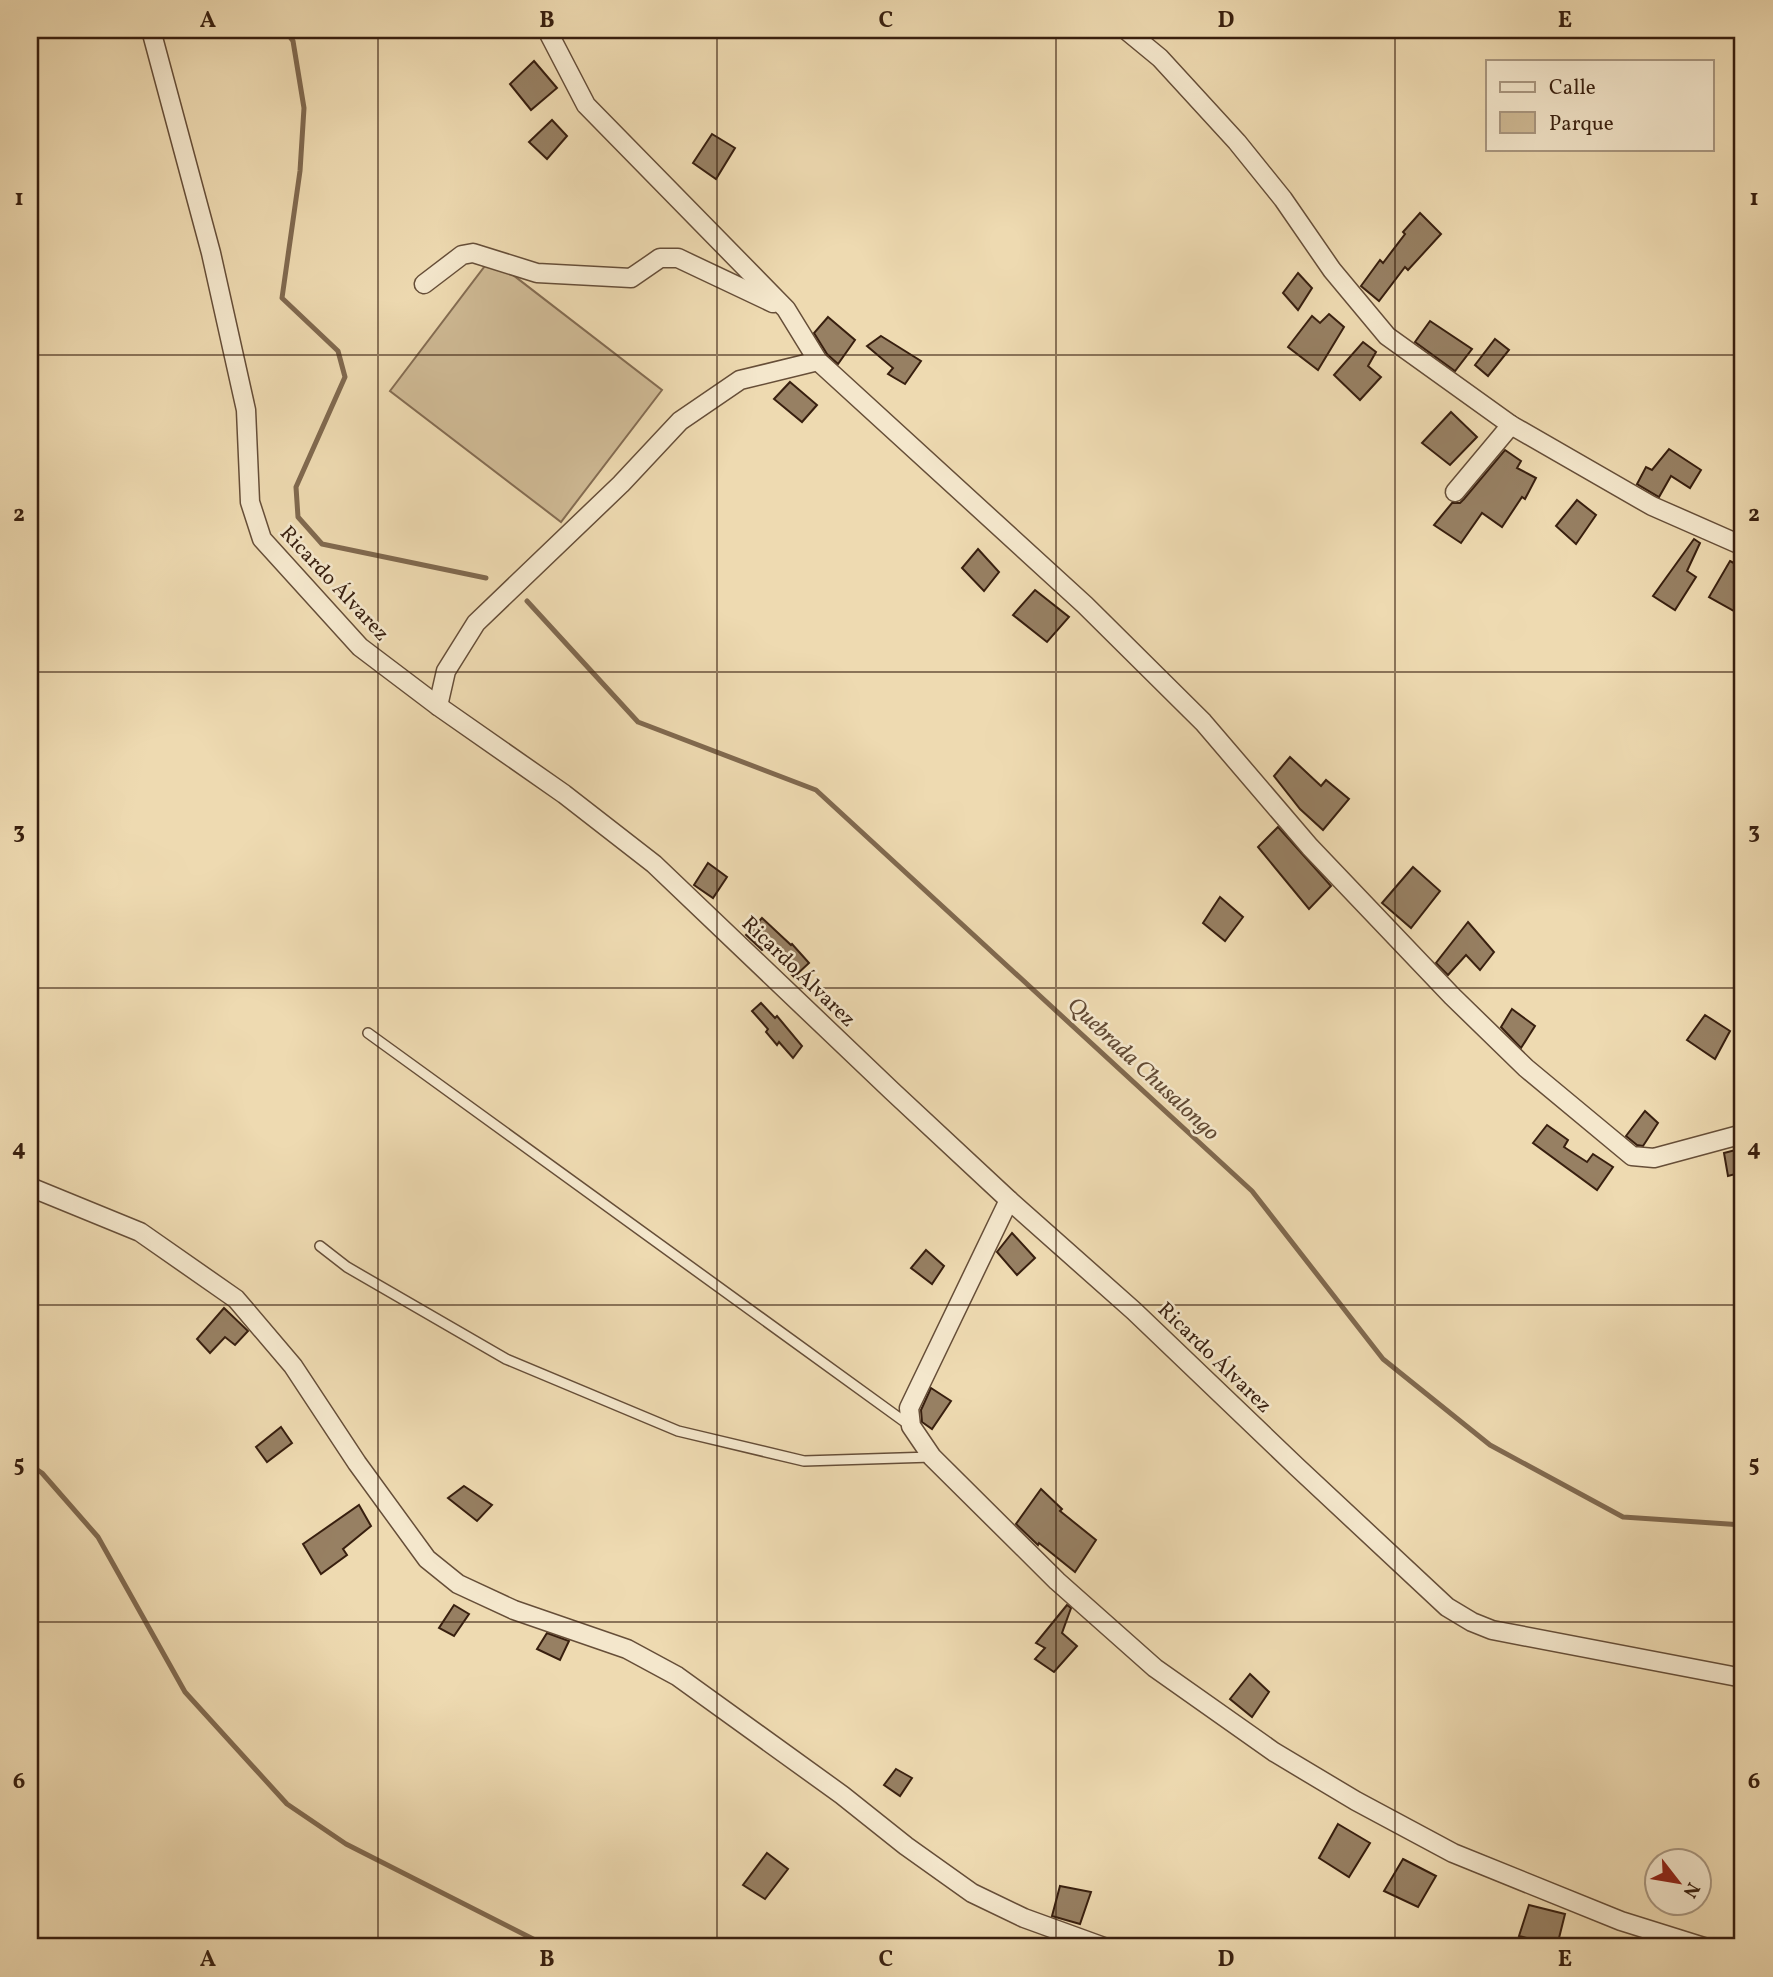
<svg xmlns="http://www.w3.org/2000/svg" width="1773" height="1977" viewBox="0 0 1773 1977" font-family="Vollkorn,serif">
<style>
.green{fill:#cfba95;stroke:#846c52;stroke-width:2}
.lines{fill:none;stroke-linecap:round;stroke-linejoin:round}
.stream{stroke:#80694f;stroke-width:5}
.building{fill:#978063;stroke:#381f0f;stroke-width:2}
.service-casing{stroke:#664e38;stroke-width:12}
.minor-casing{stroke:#664e38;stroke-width:21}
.service{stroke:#f4e7cc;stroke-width:9}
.minor{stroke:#f4e7cc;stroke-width:18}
.grid{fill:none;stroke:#381f0f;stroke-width:2;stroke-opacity:0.55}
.labels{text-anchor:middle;stroke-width:5;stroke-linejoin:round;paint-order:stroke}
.street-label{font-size:21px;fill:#381f0f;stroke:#f4e7cc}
.water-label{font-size:23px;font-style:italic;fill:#624a34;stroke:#f4e7cc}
.neatline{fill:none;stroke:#381f0f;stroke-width:2.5}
.grid-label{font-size:23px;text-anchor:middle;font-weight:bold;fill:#381f0f}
</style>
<rect width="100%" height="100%" fill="#eedab1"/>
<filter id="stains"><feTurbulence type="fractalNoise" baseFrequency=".00286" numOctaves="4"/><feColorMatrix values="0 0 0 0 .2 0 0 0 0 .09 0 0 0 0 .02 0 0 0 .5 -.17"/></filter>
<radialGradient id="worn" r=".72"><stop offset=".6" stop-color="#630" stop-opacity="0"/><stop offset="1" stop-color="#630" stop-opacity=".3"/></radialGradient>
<path class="green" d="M491 258 662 390 561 522 390 391Z"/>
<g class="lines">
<g class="stream">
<path d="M285 30 293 41 304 108 300 171 282 298 338 351 345 377 296 487 298 517 322 544 486 578"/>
<path d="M527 601 638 722 816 790 1252 1191 1383 1359 1490 1445 1623 1517 1743 1525"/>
<path d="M30 1465 42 1473 98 1537 185 1692 287 1804 346 1844 549 1947"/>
</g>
</g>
<g class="building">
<path d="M534 61 557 88 531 110 510 84Z"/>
<path d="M552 120 567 136 547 159 529 142Z"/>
<path d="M712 134 735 148 716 179 693 163Z"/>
<path d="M1420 213 1441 234 1408 270 1405 267 1379 301 1361 286 1380 260 1383 263 1405 234 1403 232Z"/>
<path d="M1298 273 1312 288 1298 310 1283 293Z"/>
<path d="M1329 314 1344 327 1318 370 1288 347 1312 316 1320 323Z"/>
<path d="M828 317 855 340 838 364 827 354 814 333Z"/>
<path d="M1430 321 1472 349 1455 371 1415 342Z"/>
<path d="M881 336 921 361 905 384 888 374 893 368 867 346Z"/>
<path d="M1495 339 1509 350 1488 376 1475 365Z"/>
<path d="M1363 342 1376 352 1368 366 1381 377 1360 400 1334 375Z"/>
<path d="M790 382 817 405 802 422 774 399Z"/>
<path d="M1451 412 1477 437 1450 465 1422 443Z"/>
<path d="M1669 449 1701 470 1690 488 1671 476 1659 497 1637 484 1646 467 1652 470Z"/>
<path d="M1505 450 1521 461 1517 468 1536 478 1525 499 1522 497 1502 527 1482 513 1461 543 1434 525 1452 503H1460L1464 499Z"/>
<path d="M1577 500 1596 515 1576 544 1556 526Z"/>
<path d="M1694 539 1700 543 1687 571 1696 577 1675 610 1653 596Z"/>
<path d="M978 549 999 572 984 591 962 568Z"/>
<path d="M1730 561 1743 568V616L1709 597Z"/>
<path d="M1035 590 1069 617 1047 642 1013 615Z"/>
<path d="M1290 757 1321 786 1326 780 1349 799 1323 830 1300 809 1274 776Z"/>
<path d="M1278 827 1331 886 1309 909 1258 847Z"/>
<path d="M708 863 727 877 713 898 694 885Z"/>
<path d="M1413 867 1440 891 1411 928 1382 903Z"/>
<path d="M1220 897 1243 917 1225 941 1203 923Z"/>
<path d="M762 918 791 945 792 944 809 963 794 977 766 947 762 950 746 935Z"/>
<path d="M1468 922 1494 952 1480 970 1466 955 1448 975 1436 963Z"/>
<path d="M761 1003 775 1018 777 1016 802 1046 793 1058 779 1042 777 1045 766 1032 768 1029 752 1011Z"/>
<path d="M1512 1009 1535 1026 1521 1048 1501 1027Z"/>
<path d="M1705 1015 1730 1031 1715 1059 1687 1040Z"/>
<path d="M1645 1111 1658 1123 1643 1146 1637 1145 1626 1136Z"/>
<path d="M1547 1125 1568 1140 1564 1147 1587 1162 1593 1154 1613 1167 1597 1190 1533 1143Z"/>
<path d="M1743 1148V1172L1728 1176 1724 1153Z"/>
<path d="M1012 1233 1035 1258 1017 1275 997 1252Z"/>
<path d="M926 1250 944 1266 932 1284 911 1268Z"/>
<path d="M224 1308 248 1331 235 1345 225 1337 210 1353 197 1339Z"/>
<path d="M931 1388 951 1401 932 1429 922 1422 921 1410Z"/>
<path d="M281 1427 292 1443 267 1462 256 1447Z"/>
<path d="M464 1486 492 1505 477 1521 448 1498Z"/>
<path d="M1041 1489 1062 1509 1060 1511 1096 1540 1075 1572 1039 1543 1038 1545 1016 1524Z"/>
<path d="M359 1505 371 1526 343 1549 347 1555 321 1574 303 1544Z"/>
<path d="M454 1605 469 1614 454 1636 439 1628Z"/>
<path d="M1067 1605 1071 1608 1062 1633 1077 1646 1054 1672 1035 1659 1045 1648 1036 1643Z"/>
<path d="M547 1633 569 1641 560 1660 537 1649Z"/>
<path d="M1250 1674 1269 1692 1252 1717 1230 1699Z"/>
<path d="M896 1769 912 1778 900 1796 884 1785Z"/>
<path d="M1338 1824 1370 1843 1349 1877 1319 1858Z"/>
<path d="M767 1853 788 1869 765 1899 743 1885Z"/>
<path d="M1403 1859 1436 1876 1418 1907 1384 1891Z"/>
<path d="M1060 1886 1091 1892 1080 1924 1052 1916Z"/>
<path d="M1529 1905 1565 1914 1557 1946 1519 1936Z"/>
</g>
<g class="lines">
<g class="service-casing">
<g id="service">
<path d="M368 1033 909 1425"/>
<path d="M320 1246 347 1267 506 1359 678 1431 804 1461 932 1457"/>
</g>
</g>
<g class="minor-casing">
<g id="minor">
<path d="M151 30 211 253 246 410 250 502 262 539 360 647 438 706 564 794 654 864 892 1091 1009 1200 1134 1311 1297 1467 1447 1607 1472 1622 1492 1630 1743 1678"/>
<path d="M547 30 586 105 786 309 818 361 1085 605 1203 722 1310 847 1452 996 1526 1068 1632 1156 1654 1158 1743 1134"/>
<path d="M1126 30 1160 58 1237 142 1283 199 1332 270 1387 336 1511 425 1652 506 1743 546"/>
<path d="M424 284 462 255 473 253 537 273 631 278 660 258H678L773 303"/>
<path d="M1455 492 1511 425"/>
<path d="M438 706 446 671 476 623 621 484 680 421 740 380 818 361"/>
<path d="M30 1187 140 1232 236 1299 293 1366 357 1463 427 1559 458 1584 514 1610 627 1649 677 1676 842 1795 906 1846 972 1893 1024 1918 1104 1947"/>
<path d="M1009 1200 909 1408 911 1426 932 1457 1057 1581 1155 1668 1274 1752 1356 1801 1453 1853 1621 1921 1704 1947"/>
</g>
</g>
<use href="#service" class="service"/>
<use href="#minor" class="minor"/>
</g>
<path class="grid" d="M378 30V1947M717 30V1947M1056 30V1947M1395 30V1947M30 355H1743M30 672H1743M30 988H1743M30 1305H1743M30 1622H1743"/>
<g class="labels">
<g class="street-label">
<text transform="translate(335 583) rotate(47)" y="7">Ricardo Álvarez</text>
<text transform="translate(799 971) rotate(44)" y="7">Ricardo Álvarez</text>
<text transform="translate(1215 1357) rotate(44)" y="7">Ricardo Álvarez</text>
</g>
<g class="water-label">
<text transform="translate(1144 1068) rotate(43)" y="8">Quebrada Chusalongo</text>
</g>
</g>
<rect width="1773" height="1977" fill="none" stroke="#eedab1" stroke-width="77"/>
<rect x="1486" y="60" width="228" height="91" fill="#f4e7cc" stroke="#a99780" stroke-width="2"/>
<rect x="1500" y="82" width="35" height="10" fill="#f4e7cc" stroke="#a99780" stroke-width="2"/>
<text x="1549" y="94" font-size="21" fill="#381f0f">Calle</text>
<rect x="1500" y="112" width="35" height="21" fill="#cfba95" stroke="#a99780" stroke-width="2"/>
<text x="1549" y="130" font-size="21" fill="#381f0f">Parque</text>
<g transform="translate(1678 1882) rotate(121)"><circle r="33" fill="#f4e7cc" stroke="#a99780" stroke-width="2"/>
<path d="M0-5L12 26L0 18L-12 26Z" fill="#8f2418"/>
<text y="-10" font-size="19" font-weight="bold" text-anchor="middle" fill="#381f0f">N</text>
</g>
<rect x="38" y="38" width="1696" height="1900" class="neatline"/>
<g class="grid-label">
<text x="208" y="27">A</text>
<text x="547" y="27">B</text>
<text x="886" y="27">C</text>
<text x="1226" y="27">D</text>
<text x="1565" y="27">E</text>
<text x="19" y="205">1</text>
<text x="1754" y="205">1</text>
<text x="19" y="521">2</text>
<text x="1754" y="521">2</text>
<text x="19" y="838">3</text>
<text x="1754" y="838">3</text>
<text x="19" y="1155">4</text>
<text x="1754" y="1155">4</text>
<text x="19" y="1471">5</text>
<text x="1754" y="1471">5</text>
<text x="19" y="1788">6</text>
<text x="1754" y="1788">6</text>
<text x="208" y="1966">A</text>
<text x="547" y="1966">B</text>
<text x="886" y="1966">C</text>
<text x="1226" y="1966">D</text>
<text x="1565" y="1966">E</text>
</g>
<rect width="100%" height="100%" filter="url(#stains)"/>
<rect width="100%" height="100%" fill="url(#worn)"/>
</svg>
